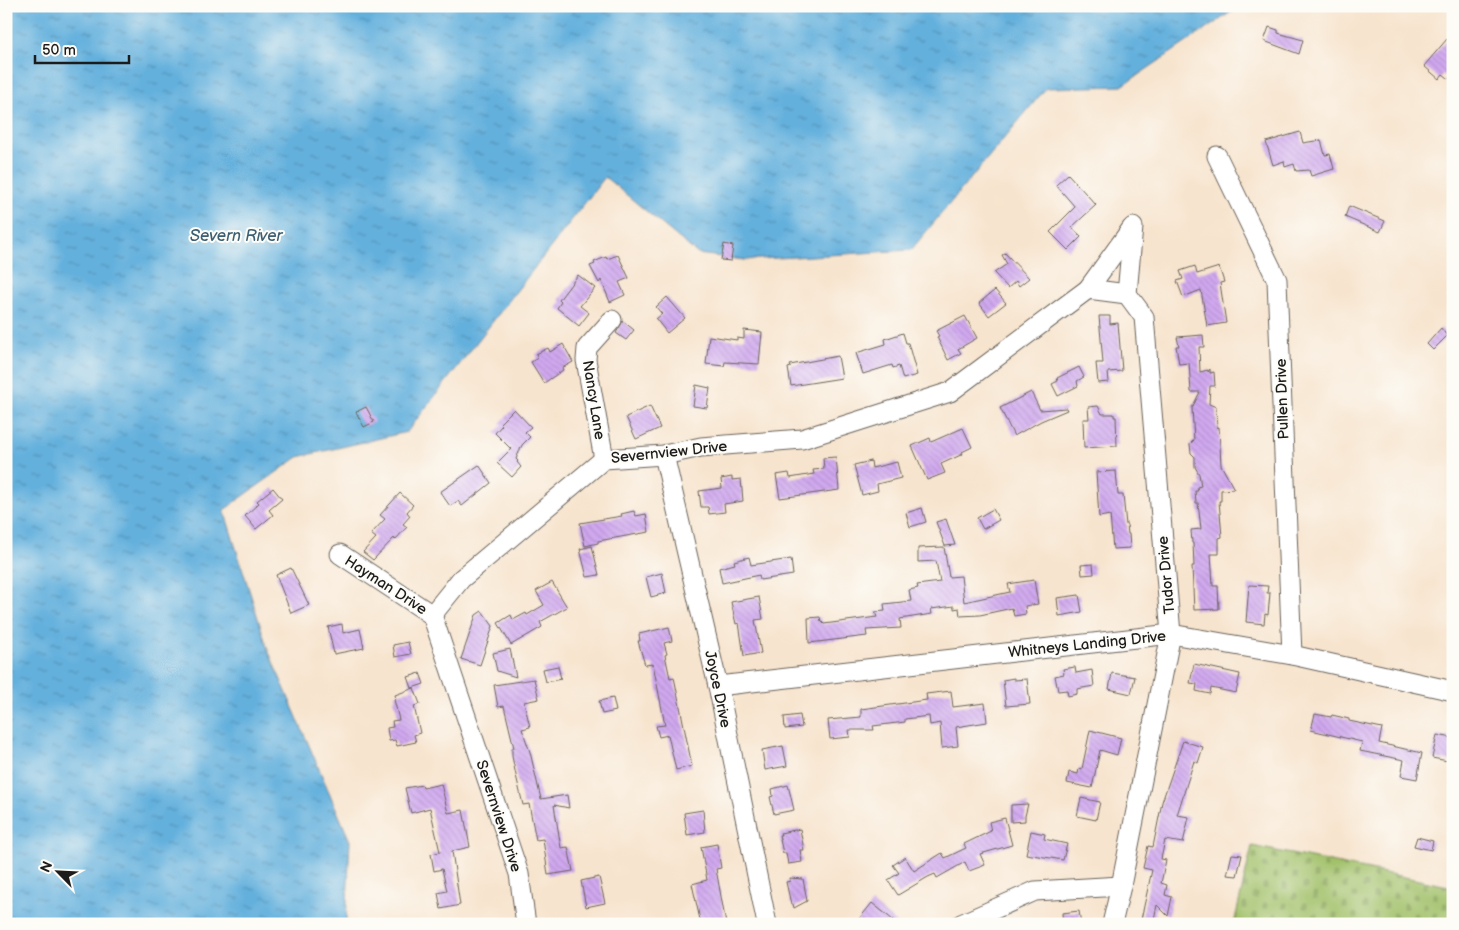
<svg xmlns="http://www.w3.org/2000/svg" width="1459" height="930" viewBox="0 0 1459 930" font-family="'Balsamiq Sans',sans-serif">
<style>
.cemetery{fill:url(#cemetery-stones);stroke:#5e6e42}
.water{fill:url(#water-ripples);stroke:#40667c}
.building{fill:url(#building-back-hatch)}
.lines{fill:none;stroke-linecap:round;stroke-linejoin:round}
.minor-casing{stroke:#69625a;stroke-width:21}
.minor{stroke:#fff;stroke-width:19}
.labels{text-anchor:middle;stroke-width:4;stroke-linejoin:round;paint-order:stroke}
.street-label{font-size:15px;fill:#1c1c1c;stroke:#fdfcf7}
.water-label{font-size:16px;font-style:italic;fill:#3c5f73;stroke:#fdfcf7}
</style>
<defs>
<pattern id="cemetery-stones" width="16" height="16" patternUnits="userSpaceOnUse" patternTransform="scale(1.25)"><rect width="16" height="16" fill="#a0c068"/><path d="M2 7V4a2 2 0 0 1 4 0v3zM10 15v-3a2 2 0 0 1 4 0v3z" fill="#89a45a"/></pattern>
<pattern id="water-ripples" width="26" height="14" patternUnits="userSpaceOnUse" patternTransform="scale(1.25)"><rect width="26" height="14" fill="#63b0dd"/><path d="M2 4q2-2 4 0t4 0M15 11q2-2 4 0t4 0" fill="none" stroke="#518eb2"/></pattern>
<pattern id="building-back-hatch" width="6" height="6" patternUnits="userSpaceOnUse" patternTransform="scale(1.25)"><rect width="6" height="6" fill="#d0a8ef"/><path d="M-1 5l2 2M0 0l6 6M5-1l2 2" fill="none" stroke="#b290cc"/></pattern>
</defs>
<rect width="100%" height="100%" fill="#fdfcf7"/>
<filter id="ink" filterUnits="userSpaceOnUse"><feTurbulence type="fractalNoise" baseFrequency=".02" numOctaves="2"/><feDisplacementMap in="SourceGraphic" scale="10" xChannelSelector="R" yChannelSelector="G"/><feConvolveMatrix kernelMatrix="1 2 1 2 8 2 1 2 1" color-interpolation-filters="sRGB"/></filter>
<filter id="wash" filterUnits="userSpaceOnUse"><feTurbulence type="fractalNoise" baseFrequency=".0096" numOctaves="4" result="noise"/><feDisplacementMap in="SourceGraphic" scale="20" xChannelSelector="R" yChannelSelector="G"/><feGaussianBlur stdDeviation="1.12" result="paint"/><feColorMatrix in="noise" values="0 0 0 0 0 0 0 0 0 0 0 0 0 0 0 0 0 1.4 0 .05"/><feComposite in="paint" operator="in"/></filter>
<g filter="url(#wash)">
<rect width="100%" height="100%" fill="#f7e4ce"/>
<path class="cemetery" d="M1252 846 1453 887V924H1234Z"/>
<path class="water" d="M6 6H1240L1122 86 1046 88 911 250 744 260 698 254 605 177 407 432 298 457 224 510 268 650 350 841 346 924H6Z"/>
<g id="blocks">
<g class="building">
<path d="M1269 27 1278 30V33L1303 40 1299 54 1264 41Z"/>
<path d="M1447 39 1453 44V82L1443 74 1439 79 1424 66Z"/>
<path d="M1300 132 1303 143 1321 140 1325 155 1330 154 1334 169 1311 176 1309 170 1296 171 1294 164 1285 167 1284 161 1273 165 1266 142Z"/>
<path d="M1068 174 1096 205 1072 227 1081 237 1068 250 1050 232 1075 207 1056 185Z"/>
<path d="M1349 206 1385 221 1380 232 1345 217Z"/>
<path d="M724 244 733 246 731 261 721 260Z"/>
<path d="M1005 253 1029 278 1019 286 1016 281 1008 288 994 273 1007 264 1002 255Z"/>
<path d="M618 255 629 278 619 282 625 295 610 302 601 280 599 283 590 266 595 264 594 262 606 257 607 259Z"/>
<path d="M1195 266 1197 274 1219 267 1224 282 1220 283 1226 323 1207 326 1201 290 1183 297 1177 281 1183 279 1180 271Z"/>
<path d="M578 275 595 288 580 306 589 313 579 326 557 308 561 302 559 300Z"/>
<path d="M995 290 1006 303 989 316 979 303Z"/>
<path d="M667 297 685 318 667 333 656 319 662 314 656 307Z"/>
<path d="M965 316 977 338 958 349 961 353 948 360 937 337 939 336 936 331Z"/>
<path d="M1099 316H1110V324L1118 323 1122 371 1108 372 1109 382 1098 383 1096 363H1103Z"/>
<path d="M623 321 634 330 626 340 616 333Z"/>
<path d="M1441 328 1447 336 1433 350 1427 344Z"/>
<path d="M744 330 762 332 759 364 725 362 724 366 706 364 709 336 737 340V338L744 339Z"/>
<path d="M903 333 906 343H908L917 375 903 379 899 366 893 368 892 365 863 374 856 353 886 344 885 339Z"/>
<path d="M1203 335 1204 347H1199L1200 372 1208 370V372L1210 369V373L1214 372 1215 386H1210L1209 404 1216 407 1217 428 1219 427 1221 465 1234 489 1221 490V501H1219L1222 537 1219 538V554H1211L1213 586H1218L1219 609 1194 610 1192 566H1194L1193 543H1192L1191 530 1201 529 1198 503H1196L1195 491H1198L1197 487 1201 486 1199 474 1195 467V457L1191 453 1190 444 1194 440 1192 408 1200 392H1191L1189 363 1179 364 1176 346H1179L1177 337Z"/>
<path d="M563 344 573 362 562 368 563 370 544 383 531 362 538 358 536 354 548 348 550 352Z"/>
<path d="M838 356 842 378 791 386 788 368 791 367 790 365Z"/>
<path d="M1079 367 1084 377 1077 381 1078 386 1058 396 1052 384 1058 381 1057 378Z"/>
<path d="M696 385 710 388 707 408 693 406Z"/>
<path d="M1031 392 1040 410 1066 408 1067 410 1041 421 1014 436 1000 408Z"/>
<path d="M650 406 660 428 636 439 626 417Z"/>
<path d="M1098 406 1102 414H1114V417H1116L1117 446 1084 448 1083 419H1089L1088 407Z"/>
<path d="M366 407 374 422 364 427 356 412Z"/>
<path d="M514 409 531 427 525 432 530 437 522 445 516 459 518 461 517 462 521 467 512 477 497 463 511 449 495 433 502 425 500 423Z"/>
<path d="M963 428 972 447 962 452 963 454 941 464 945 473 927 480 912 446 930 438 931 442Z"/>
<path d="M836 457 839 490 780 498 776 475 789 473 790 478 814 474 813 470 824 469 823 458Z"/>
<path d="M871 461 872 468 897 462 901 478 877 484 878 491 862 495 854 465Z"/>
<path d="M479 465 491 483 462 506 458 501 450 506 440 492Z"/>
<path d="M1116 471 1118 495H1123L1126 525H1127L1128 534H1129L1130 548 1113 549 1110 515 1099 517 1096 472Z"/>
<path d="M732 477V480L741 479 743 501 724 504 725 512 709 514 708 507H701L699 491 722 488 721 479Z"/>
<path d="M273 488 282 499 269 510 273 515 256 529 245 516 259 503 257 501Z"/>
<path d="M400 493 413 505 407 512 410 516 403 524 407 527 395 540 394 538 373 560 363 552 376 538 371 534 385 519 380 515Z"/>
<path d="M922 508 926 522 910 527 906 513Z"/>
<path d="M993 509 999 520 983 529 977 518Z"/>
<path d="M634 511 636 516 646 514 649 532 598 541V543L585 546 580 523 622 516 621 514Z"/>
<path d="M946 519 955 545 945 546 936 522Z"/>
<path d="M592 546 599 575 587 577 580 549Z"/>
<path d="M944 547 949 577 961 576 964 602 1010 592 1008 584 1034 580 1038 604 1025 606 1026 614 1014 616 1012 608 980 615 960 616 959 608 954 609V606L931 609 932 614 900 619 901 628 866 630 867 636 809 643 808 618 820 617 821 621 824 624 877 617 875 612 885 611 884 604 911 601 909 590 918 588 917 585 940 582 936 561 918 562V548Z"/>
<path d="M749 557 751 565 791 559 793 575 760 580 759 575 722 583 719 568 735 564 734 561Z"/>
<path d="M1093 564 1094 574 1082 575 1081 565Z"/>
<path d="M291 568 309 605 291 613 276 575Z"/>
<path d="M662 573 666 593 651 597 646 577Z"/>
<path d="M552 582 567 607 540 622 542 627 511 645 498 623 511 615 513 620 526 613 527 615 544 605 536 591Z"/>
<path d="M1249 585 1268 586 1267 593H1270L1268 615 1265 614 1264 624 1246 622Z"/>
<path d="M1079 595 1082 612 1059 616 1057 598Z"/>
<path d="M759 597 763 619 755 620 761 653 744 656 739 623 736 624 731 602Z"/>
<path d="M482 611 493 626 480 665 461 659 476 615Z"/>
<path d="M342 624 343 633 360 629 364 648 334 654 328 627Z"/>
<path d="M669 627 672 641 664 643 667 654 665 655 670 678 674 677 692 766 676 770 668 735 659 737 656 726 665 725 653 664 645 665 638 641H640L639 634Z"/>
<path d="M408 642 411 654 395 657 393 645Z"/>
<path d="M510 649 516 677 497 671 493 653Z"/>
<path d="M1194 664 1240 674 1236 693 1211 688 1210 694 1196 691 1197 684 1190 683Z"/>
<path d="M558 666 561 679 546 682 543 669Z"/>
<path d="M1075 667 1076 673 1092 670 1094 686 1077 689V694L1068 696 1067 690 1058 691 1055 676 1064 674 1063 669Z"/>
<path d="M420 673 424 684 412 688 408 677Z"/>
<path d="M1112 673 1135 677 1131 694 1109 689Z"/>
<path d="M1014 678V680L1027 679 1030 704 1006 706 1003 680Z"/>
<path d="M534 679 539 699 524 702 530 727 522 729 530 752 541 799 567 795 569 808 554 805 561 848 568 847 573 871 548 875 543 839 536 840 529 804 523 805 515 771 512 756V748H514L504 706 498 707 494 685Z"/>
<path d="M414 688 420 704 414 706 420 733 414 735 416 742 397 746 395 740 389 741 387 728 393 727 392 721 399 720 394 699H396L395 695Z"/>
<path d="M951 691 953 707 985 703 987 722 956 727 958 746 942 748 940 723 930 725 929 716 905 719V722L873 726 874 730H849L850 737 830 739 828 720 861 717V709L927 700 926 694Z"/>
<path d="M613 698 616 711 602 714 599 701Z"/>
<path d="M1315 714 1331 717 1332 715 1349 719V721L1382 728 1379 743 1422 753 1417 779 1401 776 1404 760 1360 751 1362 742 1311 730Z"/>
<path d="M800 715 802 727 785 729 784 717Z"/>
<path d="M1090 730 1121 738 1117 755 1100 750 1092 788 1067 783 1069 772 1078 774 1079 768 1082 769Z"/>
<path d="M1437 735 1453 738V762L1432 758Z"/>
<path d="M1183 741 1203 747 1198 763 1194 761 1177 815 1189 817 1183 843 1165 840 1161 859 1166 860 1161 883 1167 885 1165 895 1172 897 1168 916 1157 905 1153 924H1140L1152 870 1143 868 1148 846 1153 847 1162 802Z"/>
<path d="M783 746 787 766 765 770 762 750Z"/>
<path d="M441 784 448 813 463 810 470 847 452 851 460 905 441 909 438 893 447 891 442 869 434 871 431 854 440 852 430 808 411 813 405 788 422 785 423 788Z"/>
<path d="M788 785 794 810 774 814 770 797 773 796 772 789Z"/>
<path d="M1081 798 1100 802 1096 820 1077 816Z"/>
<path d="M1028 804 1025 816V821L1011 822V805Z"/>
<path d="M703 810 705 832 687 835 684 813Z"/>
<path d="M1005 818 1012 845 980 854 985 865 969 871 965 862 937 878 935 874 928 877 898 895 888 880 899 873 893 865 905 857 914 871 942 853 945 858 966 848 964 844 991 831 989 822Z"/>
<path d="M800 829 804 850H800L802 862 788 864 786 853H783L779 835H781L780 833Z"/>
<path d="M1031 831 1045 834 1044 839 1067 844 1063 860 1026 854Z"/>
<path d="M1417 837 1433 841 1431 850 1414 846Z"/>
<path d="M717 844 721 868 716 869 726 924H701L692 884 707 880 701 847Z"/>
<path d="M1232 854 1242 855 1237 876 1227 875Z"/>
<path d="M599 877 605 903 586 907 581 881Z"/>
<path d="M790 878 803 879 807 901 794 908 793 904H791L786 882 790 881Z"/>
<path d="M872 903 898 924H855Z"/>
<path d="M1079 911 1081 924H1063L1062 913Z"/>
</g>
</g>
</g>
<g filter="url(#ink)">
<use href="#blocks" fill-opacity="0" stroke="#69625a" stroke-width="1"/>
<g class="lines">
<g class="minor-casing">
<g id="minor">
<path d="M1217 156 1277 280 1292 655"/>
<path d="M1088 289 1132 228"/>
<path d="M664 455 718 686 767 924"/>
<path d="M604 459 586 360 587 348 612 320"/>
<path d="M340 554 432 615"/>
<path d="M718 686 1171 634 1292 655 1453 691"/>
<path d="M526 924 519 874 432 615 461 579 604 459 664 455 701 447 802 439 950 392 1088 289 1127 294"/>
<path d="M961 924 1035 891 1121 886"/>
<path d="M1112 924 1121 886 1171 634 1144 317 1127 294 1133 227"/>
</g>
</g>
<use href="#minor" class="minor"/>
</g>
</g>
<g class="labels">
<g class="street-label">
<text transform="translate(1282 399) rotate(-92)" y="5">Pullen Drive</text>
<text transform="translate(594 400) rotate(81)" y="5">Nancy Lane</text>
<text transform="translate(669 452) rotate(-6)" y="5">Severnview Drive</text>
<text transform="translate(1166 575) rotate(-95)" y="5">Tudor Drive</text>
<text transform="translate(386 585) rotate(33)" y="5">Hayman Drive</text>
<text transform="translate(1087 644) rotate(-6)" y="5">Whitneys Landing Drive</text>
<text transform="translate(718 689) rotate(78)" y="5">Joyce Drive</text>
<text transform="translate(499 816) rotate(72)" y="5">Severnview Drive</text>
</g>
<g class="water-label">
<text x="236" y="241">Severn River</text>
</g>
</g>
<rect width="1459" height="930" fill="none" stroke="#fdfcf7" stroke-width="25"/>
<g transform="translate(58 872) rotate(294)" stroke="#fdfcf7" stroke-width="4" paint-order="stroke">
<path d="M0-4L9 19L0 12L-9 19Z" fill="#1c1c1c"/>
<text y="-8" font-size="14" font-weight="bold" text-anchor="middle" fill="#1c1c1c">N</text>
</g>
<path d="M35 55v8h94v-8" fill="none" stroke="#1c1c1c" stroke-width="2.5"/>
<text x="42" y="55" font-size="15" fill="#1c1c1c" stroke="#fdfcf7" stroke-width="4" paint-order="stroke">50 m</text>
</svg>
